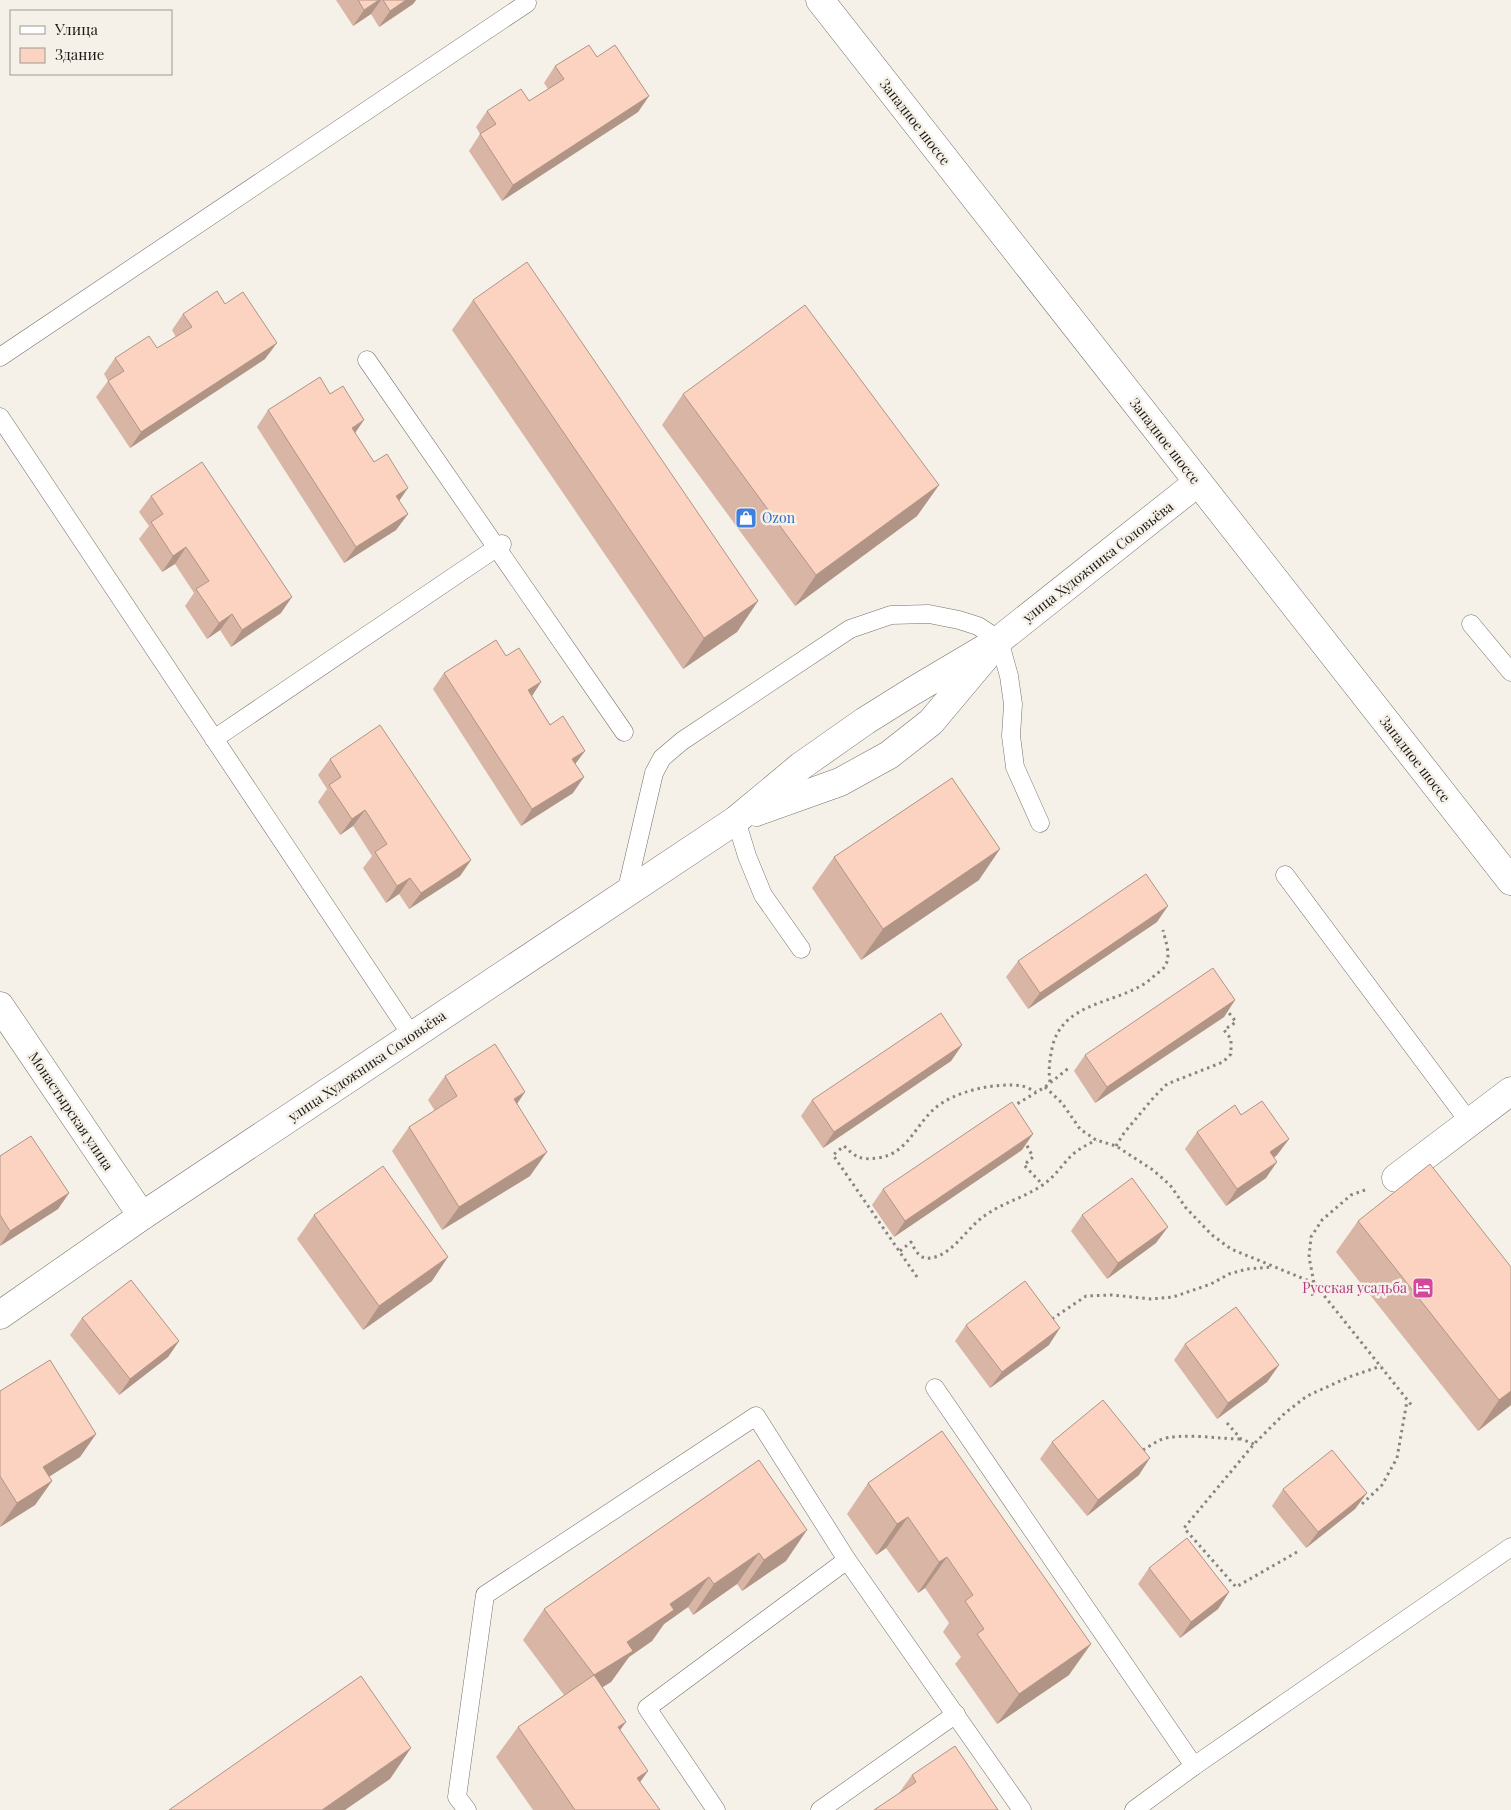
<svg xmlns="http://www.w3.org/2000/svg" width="1511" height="1810" viewBox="0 0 1511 1810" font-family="'Playfair Display',serif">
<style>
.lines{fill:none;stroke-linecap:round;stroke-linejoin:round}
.service-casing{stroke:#75716a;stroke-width:19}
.minor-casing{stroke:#75716a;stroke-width:29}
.primary-casing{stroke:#75716a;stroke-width:29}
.path{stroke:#88847f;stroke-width:3;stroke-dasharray:2.5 4;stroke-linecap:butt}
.service{stroke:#fff;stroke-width:18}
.minor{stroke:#fff;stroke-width:28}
.primary{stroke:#fff;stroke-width:28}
.wall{fill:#d9b5a5}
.shaded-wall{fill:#b09486}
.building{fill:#fcd3c0;stroke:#b09486}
.labels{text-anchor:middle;stroke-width:5;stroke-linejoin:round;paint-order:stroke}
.street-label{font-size:14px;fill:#1b1916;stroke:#f5f0e8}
.shop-label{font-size:14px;fill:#366cbe;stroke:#f5f0e8;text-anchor:start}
.hotel-label{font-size:14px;fill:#b23c85;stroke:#f5f0e8;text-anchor:end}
</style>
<rect width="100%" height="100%" fill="#f5f0e8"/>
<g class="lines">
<g class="service-casing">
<g id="service">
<path d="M0 357 527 3"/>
<path d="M367 360 624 732"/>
<path d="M0 417 412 1036"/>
<path d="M1471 624 1511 672"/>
<path d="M214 739 502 544"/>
<path d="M736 820 747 856 763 895 801 949"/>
<path d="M1285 875 1470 1123"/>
<path d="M626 893 654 773 662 758 682 741 850 629 891 615 929 614 959 620 978 626 999 640 1009 676 1013 704 1011 736 1015 767 1040 823"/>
<path d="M935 1388 1194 1766"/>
<path d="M467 1810 457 1797 485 1595 756 1416 847 1560"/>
<path d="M716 1810 647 1708 847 1560 1022 1810"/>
<path d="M820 1810 956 1714"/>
<path d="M1134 1810 1194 1766 1511 1547"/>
</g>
</g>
<g class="minor-casing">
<g id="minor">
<path d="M756 812 840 782 889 755 931 722 988 654"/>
<path d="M0 1006 142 1216"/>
<path d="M1396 1178 1511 1091"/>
<path d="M0 1315 142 1216 736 820 801 766 865 721 913 691 999 640 1197 483"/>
</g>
</g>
<g class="primary-casing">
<path id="primary" d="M820 0 1511 881"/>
</g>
<g class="path">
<path d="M1050 1082C1048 1069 1050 1057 1053 1044 1067 997 1126 1005 1155 975 1159 972 1165 968 1166 964 1171 955 1165 939 1163 930"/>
<path d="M1045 1087 1062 1103 1080 1129 1096 1140 1116 1146 1153 1170 1170 1185 1186 1208 1212 1235 1231 1249 1314 1283"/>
<path d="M1012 1107 1045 1087 1070 1067"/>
<path d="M1024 1140 1033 1157 1024 1165 1043 1185"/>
<path d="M1116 1146 1124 1133 1154 1097 1167 1084 1223 1062 1231 1054V1039L1224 1030 1236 1022 1226 1009"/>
<path d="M1365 1190 1351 1195 1322 1220 1311 1237 1309 1257 1314 1283 1413 1407"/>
<path d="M900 1251 911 1242C915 1250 920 1260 930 1258 950 1256 964 1233 978 1221 997 1204 1020 1200 1041 1186 1053 1179 1061 1166 1071 1156 1078 1149 1087 1145 1096 1140"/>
<path d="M917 1277 833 1155 844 1146C857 1158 860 1160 878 1158 907 1154 915 1126 934 1109 954 1091 996 1082 1022 1086 1027 1087 1032 1090 1036 1092"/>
<path d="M1052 1319 1086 1296 1112 1295 1151 1299 1173 1297 1211 1284 1229 1274 1247 1269 1272 1267"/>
<path d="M1227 1423 1241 1439 1254 1444"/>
<path d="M1143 1450C1148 1447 1154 1443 1160 1440 1179 1432 1220 1439 1241 1439"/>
<path d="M1362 1504 1382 1485 1397 1458 1407 1401"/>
<path d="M1297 1552 1236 1587 1184 1528 1254 1444 1285 1413 1307 1396 1349 1377 1381 1366"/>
</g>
<use href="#service" class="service"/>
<use href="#minor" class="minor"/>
<use href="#primary" class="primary"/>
</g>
<g class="wall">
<path d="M336 0H416L413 4 379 27 371 14 353 26Z"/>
<path d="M597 57 649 96 638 112 502 201 469 151 480 134 476 127 487 111 529 101 548 89 544 83 555 66Z"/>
<path d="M473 300 758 601 737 632 683 669 452 330Z"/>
<path d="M225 304 265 359 130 448 96 397 108 381 104 374 115 358 157 348 176 337 172 330 183 314Z"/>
<path d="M683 394 939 485 917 516 795 606 662 425Z"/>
<path d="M268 410 355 433 408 514 396 530 344 563 257 427Z"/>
<path d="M151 496 281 613 231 647 220 630 207 639 185 606 194 593 175 564 162 572 139 539 149 526 139 512Z"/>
<path d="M506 656 541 682 532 696 575 764 573 793 521 826 433 689 444 673Z"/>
<path d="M330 759 471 860 460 876 409 909 399 894 386 903 363 868 372 856 353 826 340 835 318 802 327 789 318 775Z"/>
<path d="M834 857 979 880 861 960 812 888Z"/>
<path d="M1157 922 1028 1009 1006 977 1018 961Z"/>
<path d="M1235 1000 1224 1017 1095 1103 1074 1071 1085 1055Z"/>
<path d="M962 1045 951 1061 823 1148 801 1116 812 1100Z"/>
<path d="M445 1076 517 1104 530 1176 442 1230 392 1151 409 1127 435 1111 428 1100Z"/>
<path d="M1241 1115 1289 1139 1277 1155 1274 1158 1266 1178 1226 1206 1185 1149 1197 1132Z"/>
<path d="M1022 1150 894 1237 872 1205 883 1189Z"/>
<path d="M0 1156 69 1193 58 1209 0 1246Z"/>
<path d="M314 1215 432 1281 363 1330 297 1239Z"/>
<path d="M1082 1215 1156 1243 1107 1279 1071 1231Z"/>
<path d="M1358 1221 1511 1405 1478 1431 1336 1252Z"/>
<path d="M82 1318 179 1341 168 1357 119 1395 70 1335Z"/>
<path d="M966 1325 1049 1345 990 1388 955 1341Z"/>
<path d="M1185 1344 1279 1365 1267 1382 1217 1419 1174 1360Z"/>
<path d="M0 1391 96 1434 80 1457 49 1477 52 1481 35 1505 0 1527Z"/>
<path d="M942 1431 1069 1675 997 1724 955 1664 961 1657 943 1632 949 1623 925 1588 918 1593 886 1548 876 1555 847 1514 868 1483Z"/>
<path d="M1052 1442 1139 1475 1087 1516 1040 1459Z"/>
<path d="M759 1460 786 1561 742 1591 737 1584 693 1615 688 1607 664 1624 652 1641 629 1657 611 1682 602 1687 640 1782 660 1810H533L496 1757 518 1727 564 1695 523 1640 544 1609Z"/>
<path d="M1283 1489 1367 1493 1355 1509 1306 1548 1272 1506Z"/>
<path d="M1149 1568 1229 1592 1218 1609 1180 1638 1138 1584Z"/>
<path d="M912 1775 998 1810 899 1793Z"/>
</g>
<g class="shaded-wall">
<path d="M379 0H381L371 14 353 26 364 10Z"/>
<path d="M406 0H416L413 4 379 27 390 11Z"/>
<path d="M649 96 638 112 502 201 513 185Z"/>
<path d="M277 343 265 359 130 448 141 432Z"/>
<path d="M364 420 353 436 352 428Z"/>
<path d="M939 485 917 516 795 606 816 575Z"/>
<path d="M408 488 397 504 396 496Z"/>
<path d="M408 514 396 530 344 563 356 547Z"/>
<path d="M186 547 175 564 162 572 173 556Z"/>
<path d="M292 597 281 613 231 647 242 630Z"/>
<path d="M758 601 737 632 683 669 704 638Z"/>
<path d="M232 614 220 630 207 639 219 623Z"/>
<path d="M541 682 530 699 528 690Z"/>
<path d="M585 751 573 767 572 759Z"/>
<path d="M584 777 573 793 521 826 532 809Z"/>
<path d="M365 810 353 826 340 835 352 819Z"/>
<path d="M1000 849 979 880 861 960 883 929Z"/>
<path d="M471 860 460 876 409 909 421 893Z"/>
<path d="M410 878 399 894 386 903 397 886Z"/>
<path d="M1168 906 1157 922 1028 1009 1040 993Z"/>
<path d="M1235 1000 1224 1017 1095 1103 1107 1087Z"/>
<path d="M962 1045 951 1061 823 1148 834 1132Z"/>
<path d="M525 1092 509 1116 514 1099Z"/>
<path d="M1033 1134 1022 1150 894 1237 905 1221Z"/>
<path d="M1289 1139 1277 1155 1259 1168 1270 1152Z"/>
<path d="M547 1152 530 1176 442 1230 459 1207Z"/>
<path d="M1277 1162 1266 1178 1226 1206 1237 1189Z"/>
<path d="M69 1193 58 1209 0 1246 10 1231Z"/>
<path d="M1168 1227 1156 1243 1107 1279 1118 1263Z"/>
<path d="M448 1257 432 1281 363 1330 379 1306Z"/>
<path d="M1060 1328 1049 1345 990 1388 1002 1372Z"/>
<path d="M179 1341 168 1357 119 1395 130 1379Z"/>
<path d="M1279 1365 1267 1382 1217 1419 1228 1403Z"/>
<path d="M1511 1391V1405L1478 1431 1499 1400Z"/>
<path d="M96 1434 80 1457 26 1491 43 1467Z"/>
<path d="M1150 1458 1139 1475 1087 1516 1098 1500Z"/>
<path d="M52 1481 35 1505 0 1527 17 1503Z"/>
<path d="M1367 1493 1355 1509 1306 1548 1318 1532Z"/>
<path d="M908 1517 886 1548 876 1555 897 1524Z"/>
<path d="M807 1530 786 1561 742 1591 764 1560Z"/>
<path d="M759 1553 737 1584 693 1615 714 1584Z"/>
<path d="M947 1557 925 1588 918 1593 939 1562Z"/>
<path d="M709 1577 688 1607 664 1624 652 1641 629 1657 611 1682 572 1706 594 1675 627 1642 670 1604Z"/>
<path d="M1229 1592 1218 1609 1180 1638 1191 1622Z"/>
<path d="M1091 1644 1069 1675 997 1724 1019 1694Z"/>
<path d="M626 1722 604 1752 618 1727Z"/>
<path d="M411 1748 390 1779 345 1810H322Z"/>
<path d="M648 1771 626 1802 637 1778Z"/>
</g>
<g class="building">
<path d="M358 0H379L364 10Z"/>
<path d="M383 0H406L390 11Z"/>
<path d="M589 45 597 57 615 45 649 96 513 185 480 134 496 124 487 111 521 89 529 101 564 79 555 66Z"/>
<path d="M527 262 758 601 704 638 473 300Z"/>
<path d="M217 291 225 304 243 292 277 343 141 432 108 381 124 371 115 358 149 336 157 348 192 327 183 314Z"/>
<path d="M805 305 939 485 816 575 683 394Z"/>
<path d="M320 377 330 394 343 386 364 420 352 428 374 462 387 454 408 488 396 496 408 514 356 547 268 410Z"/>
<path d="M202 462 292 597 242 630 232 614 219 623 196 589 209 581 186 547 173 556 151 522 163 514 151 496Z"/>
<path d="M496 640 506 656 519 648 541 682 528 690 550 725 563 716 585 751 572 759 584 777 532 809 444 673Z"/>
<path d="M380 725 471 860 421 893 410 878 397 886 375 852 387 844 365 810 352 819 329 785 341 777 330 759Z"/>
<path d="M952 778 1000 849 883 929 834 857Z"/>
<path d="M1146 874 1168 906 1040 993 1018 961Z"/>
<path d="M1213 968 1235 1000 1107 1087 1085 1055Z"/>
<path d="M941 1013 962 1045 834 1132 812 1100Z"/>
<path d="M495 1044 525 1092 514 1099 547 1152 459 1207 409 1127 457 1096 445 1076Z"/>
<path d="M1262 1101 1289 1139 1270 1152 1277 1162 1237 1189 1197 1132 1235 1105 1241 1115Z"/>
<path d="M1012 1102 1033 1134 905 1221 883 1189Z"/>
<path d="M31 1136 69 1193 10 1231 0 1215V1156Z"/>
<path d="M1430 1164 1511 1267V1391L1499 1400 1358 1221Z"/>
<path d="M383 1166 448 1257 379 1306 314 1215Z"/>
<path d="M1132 1178 1168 1227 1118 1263 1082 1215Z"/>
<path d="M131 1280 179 1341 130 1379 82 1318Z"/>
<path d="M1025 1281 1060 1328 1002 1372 966 1325Z"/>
<path d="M1236 1307 1279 1365 1228 1403 1185 1344Z"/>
<path d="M50 1360 96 1434 43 1467 52 1481 17 1503 0 1476V1391Z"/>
<path d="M1103 1400 1150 1458 1098 1500 1052 1442Z"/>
<path d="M942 1431 1091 1644 1019 1694 977 1634 984 1629 965 1601 973 1595 947 1557 939 1562 908 1517 897 1524 868 1483Z"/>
<path d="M1332 1450 1367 1493 1318 1532 1283 1489Z"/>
<path d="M759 1460 807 1530 764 1560 759 1553 714 1584 709 1577 670 1604 674 1610 627 1642 633 1651 594 1675 544 1609Z"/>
<path d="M1187 1538 1229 1592 1191 1622 1149 1568Z"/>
<path d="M594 1675 626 1722 618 1727 648 1771 637 1778 660 1810H575L518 1727Z"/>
<path d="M361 1676 411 1748 322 1810H169Z"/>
<path d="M955 1746 998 1810H874L916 1782 912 1775Z"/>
</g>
<defs>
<g id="shop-square" transform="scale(1.125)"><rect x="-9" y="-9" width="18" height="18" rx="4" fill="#3f7fe0" stroke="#f5f0e8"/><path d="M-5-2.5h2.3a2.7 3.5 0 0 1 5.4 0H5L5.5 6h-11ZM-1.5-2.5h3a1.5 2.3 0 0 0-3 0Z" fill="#fff"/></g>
<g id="hotel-square" transform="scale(1.125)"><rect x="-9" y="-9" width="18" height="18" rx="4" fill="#d1479c" stroke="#f5f0e8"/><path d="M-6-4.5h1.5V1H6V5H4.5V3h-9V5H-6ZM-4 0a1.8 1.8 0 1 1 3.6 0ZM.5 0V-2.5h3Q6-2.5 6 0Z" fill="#fff"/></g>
</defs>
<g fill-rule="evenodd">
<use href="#shop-square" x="746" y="518"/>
<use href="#hotel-square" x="1423" y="1288"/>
</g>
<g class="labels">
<g class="street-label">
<text transform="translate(915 122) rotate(52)" y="5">Западное шоссе</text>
<text transform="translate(1165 441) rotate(52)" y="5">Западное шоссе</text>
<text transform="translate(1098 562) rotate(-38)" y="5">улица Художника Соловьёва</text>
<text transform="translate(1415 759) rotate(52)" y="5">Западное шоссе</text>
<text transform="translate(367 1066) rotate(-34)" y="5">улица Художника Соловьёва</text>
<text transform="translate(71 1111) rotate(56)" y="5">Монастырская улица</text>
</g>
<g class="shop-label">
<text x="762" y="523">Ozon</text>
</g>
<g class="hotel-label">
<text x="1407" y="1293">Русская усадьба</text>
</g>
</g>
<rect x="10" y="10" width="162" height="65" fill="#f5f0e8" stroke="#9e9a94"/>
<rect x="20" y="26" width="25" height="8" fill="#ffffff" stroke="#9e9a94"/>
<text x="55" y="35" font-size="15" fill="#1b1916">Улица</text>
<rect x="20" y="48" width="25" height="15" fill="#fcd3c0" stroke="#9e9a94"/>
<text x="55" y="60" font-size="15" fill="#1b1916">Здание</text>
</svg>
